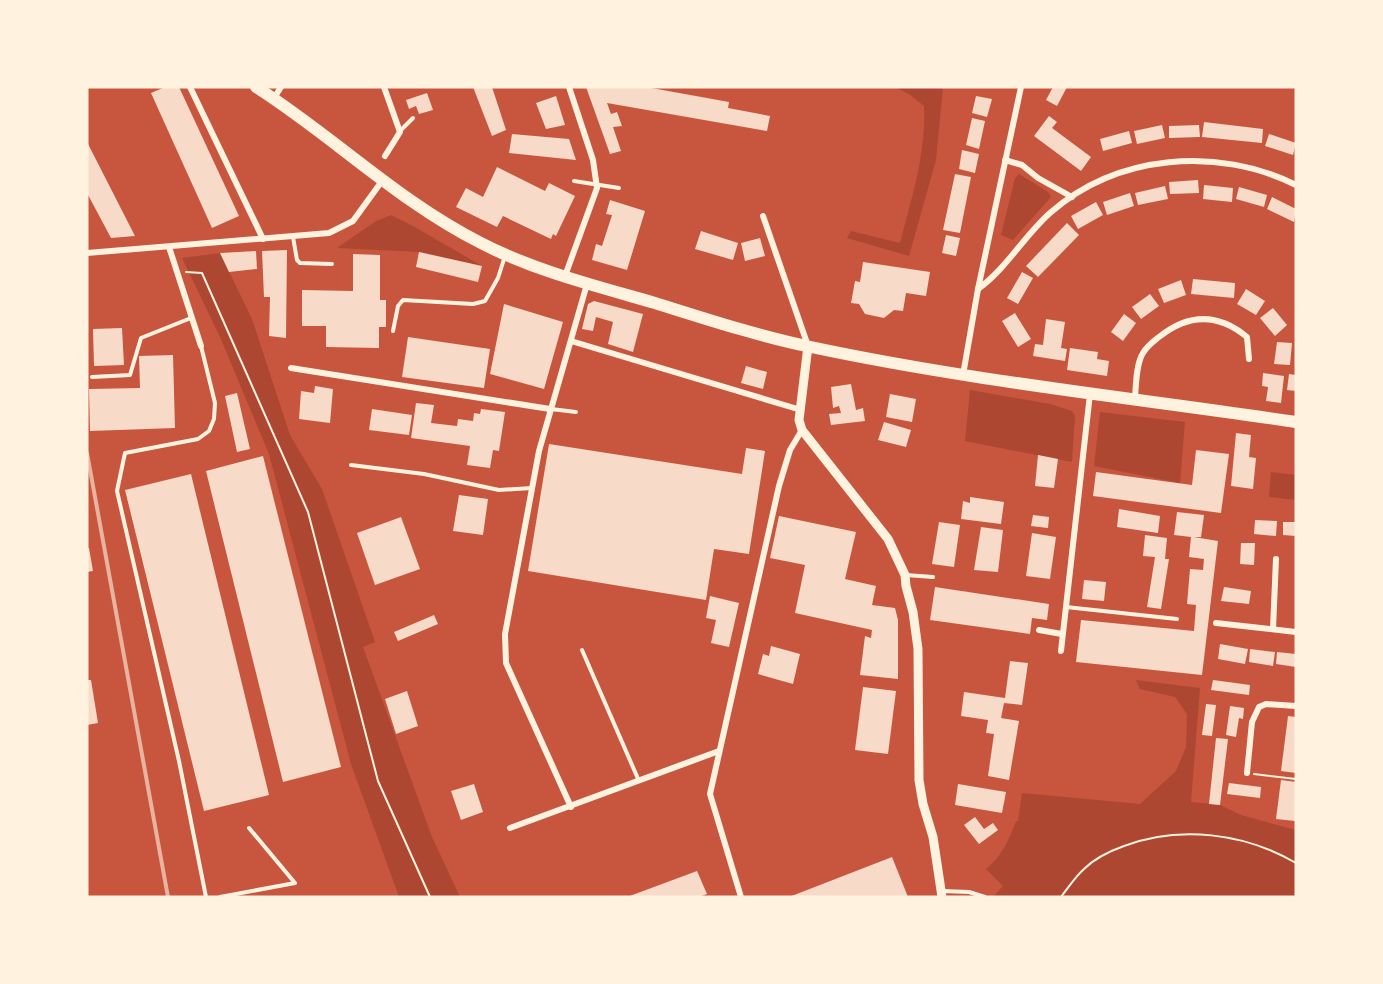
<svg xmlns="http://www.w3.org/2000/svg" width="1383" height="984" viewBox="0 0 1383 984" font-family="Poppins,sans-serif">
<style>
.green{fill:#ae4732}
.building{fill:#f7dbc8}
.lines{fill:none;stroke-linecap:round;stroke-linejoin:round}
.path{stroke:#fff3e0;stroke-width:2}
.service{stroke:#fff3e0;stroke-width:4}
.minor{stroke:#fff3e0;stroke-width:6}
.tertiary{stroke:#fff3e0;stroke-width:9}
.trunk{stroke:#fff3e0;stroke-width:12}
.rail{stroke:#e9b49f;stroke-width:4}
</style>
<rect width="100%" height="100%" fill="#c8553d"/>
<g class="green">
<path d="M895 87H943L936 160 909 256 847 238 851 231 900 243C912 197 926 154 924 106L909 94Z"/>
<path d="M1019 174 1048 192 1051 197 1013 240 1001 235 1015 178Z"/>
<path d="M391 215 413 226 482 266 419 252 337 248 376 221Z"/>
<path d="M220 253 252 319 290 435 322 489 375 642 363 647 432 837 460 897H399L351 764 269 454 220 337 182 258Z"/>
<path d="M970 390 1050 404 1072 411 1075 416 1072 462 965 441Z"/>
<path d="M1100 412 1185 422 1180 483 1094 466Z"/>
<path d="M1271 472 1296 475V500L1269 497Z"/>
<path d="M1136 680 1200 688 1191 802 1220 805 1241 815 1296 830V897H993L1003 886 986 869C1002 856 1009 840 1016 821H1018L1022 793 1140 804 1176 771 1186 747 1187 714 1175 697 1140 689Z"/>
</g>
<g class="building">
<path d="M165 87H179L239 216 212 228 151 93Z"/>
<path d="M473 87H492L506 130 492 136Z"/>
<path d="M586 87H646L729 102 728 108 770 116 767 131 607 103 611 114 617 112 622 126 613 127 621 151 610 154Z"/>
<path d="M1053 87H1067L1057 106 1046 100Z"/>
<path d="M427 93 433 110 419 114 416 106 409 109 406 100Z"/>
<path d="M556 96 565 125 546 129 536 103Z"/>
<path d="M976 96 992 99 987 117 972 113Z"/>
<path d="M1049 116 1057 122 1052 128 1091 157 1081 171 1034 136Z"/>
<path d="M972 118 985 121 979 149 966 145Z"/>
<path d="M1204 122 1263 129 1262 143 1202 137Z"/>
<path d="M1162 125 1165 138 1137 144 1134 131Z"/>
<path d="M1199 125 1200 137 1169 138V126Z"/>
<path d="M1129 131 1132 143 1103 151 1100 139Z"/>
<path d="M512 134 569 139 576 160 509 153Z"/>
<path d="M1269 134 1296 143 1293 155 1265 146Z"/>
<path d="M87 142 135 236 111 238 87 193Z"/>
<path d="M962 150 979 154 975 173 959 169Z"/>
<path d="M497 167 545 191 549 183 575 196 556 236 553 234 551 239 503 216 497 227 456 207 466 188 483 197Z"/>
<path d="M955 174 971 177 960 233 943 230Z"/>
<path d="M1198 180 1199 193 1170 194 1169 182Z"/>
<path d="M1204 185 1233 188 1232 202 1203 199Z"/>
<path d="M1165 186 1168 199 1138 205 1135 193Z"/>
<path d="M1239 187 1267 195 1264 207 1236 199Z"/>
<path d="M1130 193 1134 206 1107 215 1103 202Z"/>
<path d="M1272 197 1296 209 1294 222 1267 209Z"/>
<path d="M610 200 645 211 627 270 592 260 596 244 602 246 612 215 606 214Z"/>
<path d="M1096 202 1103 215 1078 229 1071 216Z"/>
<path d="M1067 223 1079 235 1038 277 1026 266Z"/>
<path d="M701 231 738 243 733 260 695 249Z"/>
<path d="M946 235 960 238 956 256 942 253Z"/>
<path d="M760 238 765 256 745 261 741 243Z"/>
<path d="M287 250 286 338 269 336 270 297H264L262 251Z"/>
<path d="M256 251 257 269 229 272 220 253Z"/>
<path d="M419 252 482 266 478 282 416 267Z"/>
<path d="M353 254 380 255V300H386V327H379V348L326 347V326H302V290L353 291Z"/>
<path d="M863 262 930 272 926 296 906 293 903 311 894 310 884 318 865 314 859 304 851 303 855 281 860 282Z"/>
<path d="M1022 272 1033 278 1018 304 1007 298Z"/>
<path d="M1193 279 1235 283 1234 298 1191 294Z"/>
<path d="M1181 280 1186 295 1164 303 1158 289Z"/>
<path d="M1246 289 1265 301 1256 315 1237 304Z"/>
<path d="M1150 294 1159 306 1141 319 1132 307Z"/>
<path d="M594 301 643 314 633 352 608 344 613 322 596 317 593 331 582 329 588 304Z"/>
<path d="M504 304 563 322 544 389 490 374Z"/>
<path d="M1273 308 1287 325 1275 336 1260 318Z"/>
<path d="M1015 313 1031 339 1018 347 1002 321Z"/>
<path d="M1124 314 1136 323 1123 341 1111 332Z"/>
<path d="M1046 319 1065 322 1061 348 1067 349 1065 361 1033 356 1035 344 1043 345Z"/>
<path d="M122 328 124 365 94 366 93 329Z"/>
<path d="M408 337 490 349 484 388 402 377Z"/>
<path d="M1277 342 1292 343 1290 365 1274 364Z"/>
<path d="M1070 348 1098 352 1097 359 1109 361 1107 376 1067 370Z"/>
<path d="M173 355 175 428 90 431 89 389 140 388 139 356Z"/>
<path d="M746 366 767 372 763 389 741 383Z"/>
<path d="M1263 373 1284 376 1281 403 1266 401 1268 387 1262 386Z"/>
<path d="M1289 374 1296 375V391L1287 390Z"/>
<path d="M851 384 856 410 863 408 865 421 831 425 829 414 841 413 839 406 833 408 831 387Z"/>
<path d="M315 386 333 389 330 423 299 419 301 391 314 393Z"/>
<path d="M237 393 250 449 237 452 225 396Z"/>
<path d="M890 394 916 399 912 422 886 417Z"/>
<path d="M416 403 434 405 431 423 457 426 458 419 473 421 474 413 480 414 481 409 505 412 499 451 493 450 490 468 467 465 470 446 411 438Z"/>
<path d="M372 409 412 415 409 435 369 430Z"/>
<path d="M884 422 911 430 906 447 878 440Z"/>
<path d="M1236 433 1251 435 1249 457 1256 458 1253 489 1231 486Z"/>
<path d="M549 444 742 474 746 448 765 451 749 554 714 549 706 600 528 571Z"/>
<path d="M1196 450 1229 454 1221 513 1093 496 1096 472 1192 485Z"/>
<path d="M1038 455 1058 459 1054 488 1035 486Z"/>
<path d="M263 456 341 767 283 782 206 471Z"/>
<path d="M191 474 269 795 204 811 125 490Z"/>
<path d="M459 495 488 499 483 535 453 531Z"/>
<path d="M970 497 1004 502 1001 524 961 519 963 501 970 503Z"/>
<path d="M1119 509 1160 516 1158 533 1117 527Z"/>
<path d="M1177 512 1204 515 1201 537H1194L1218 541 1202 675 1076 662 1081 620 1194 631 1196 605 1187 604 1190 569 1203 570 1204 559 1189 557 1191 537 1174 535Z"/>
<path d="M1033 515 1049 517 1048 528 1031 526Z"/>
<path d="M779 516 856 532 845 579 876 586 872 605 895 608 898 620V679L860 675 865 636 871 638 872 630 795 613 805 565 770 558Z"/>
<path d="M401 517 420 569 375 585 357 533Z"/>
<path d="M1255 520 1277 521 1276 536 1254 534Z"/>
<path d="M939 522 960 525 954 567 932 564Z"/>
<path d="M1283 522H1296V536L1283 535Z"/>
<path d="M981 527 1003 530 998 572 974 570Z"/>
<path d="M1032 533 1056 537 1050 579 1026 576Z"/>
<path d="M1145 535 1167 538 1165 559H1169L1161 609 1147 607 1155 557 1143 556Z"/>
<path d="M1241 543H1255L1254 565 1240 564Z"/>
<path d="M87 548H89L93 571 87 572Z"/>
<path d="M1084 580 1106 582 1104 601 1082 599Z"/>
<path d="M935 587 1049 604 1047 620 1032 618 1030 634 930 620Z"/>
<path d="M1224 587 1251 591 1249 604 1221 601Z"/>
<path d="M710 596 739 603 729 647 711 643 716 620 706 618Z"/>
<path d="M434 615 438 624 398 641 394 632Z"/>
<path d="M1220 644 1248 649 1245 664 1218 659Z"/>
<path d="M771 646 800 654 793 684 758 674 763 654 769 656Z"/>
<path d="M1250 649 1275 652 1273 666 1249 662Z"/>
<path d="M1277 652 1296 654V667L1276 664Z"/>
<path d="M1010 661 1028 663 1022 705 1004 703 1001 718 1019 721 1009 780 988 776 994 734 986 733 988 720 961 716 964 692 1005 698Z"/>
<path d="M87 680H91L98 723 87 725Z"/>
<path d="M1213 680 1250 685 1249 695 1211 690Z"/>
<path d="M863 687 896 691 888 754 855 750Z"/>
<path d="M407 691 418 726 396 734 385 699Z"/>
<path d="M1206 704 1216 705 1212 736 1202 735Z"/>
<path d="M1230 706 1244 708 1243 719 1239 718 1236 737 1226 735Z"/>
<path d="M1288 716 1296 717V773L1281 771Z"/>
<path d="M1216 738 1228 739 1220 805 1209 804Z"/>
<path d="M1281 780 1296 782 1295 821 1276 819Z"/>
<path d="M1229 783 1261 787 1260 798 1227 794Z"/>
<path d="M474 784 483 812 461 820 451 791Z"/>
<path d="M958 784 1006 792 1002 813 955 805Z"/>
<path d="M975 817 984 829 993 823 998 830 979 844 964 825Z"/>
<path d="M892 857 908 897H789Z"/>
<path d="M697 871 707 894 699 897H627Z"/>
</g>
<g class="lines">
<g class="path">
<path d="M186 272 202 273 308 512 378 781 430 897"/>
<path d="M1254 774 1296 779"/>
<path d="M1061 897C1068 888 1075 877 1084 869 1095 858 1110 851 1124 846 1179 825 1245 833 1296 863"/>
</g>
<g class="service">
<path d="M400 131 413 118"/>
<path d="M574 181 619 188"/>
<path d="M293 237 297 260 300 263 332 264"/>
<path d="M393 331 398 306 403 300 473 304 485 301 498 278 505 256"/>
<path d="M201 346 215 403 214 419 209 431 198 439 125 453 117 491 179 761 206 897"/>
<path d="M92 377 130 375 141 338 191 318"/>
<path d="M551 409 576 412"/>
<path d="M351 465 424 474 499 490 532 488"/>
<path d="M906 575 933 577"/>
<path d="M1066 607 1177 619"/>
<path d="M582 650 639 781"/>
<path d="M942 891 969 892 985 897"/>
<path d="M220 897 295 883 249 828"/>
</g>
<g class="minor">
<path d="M190 87 263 239"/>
<path d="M384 87 400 132 385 156"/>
<path d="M274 98 281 87"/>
<path d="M1005 160 1022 165 1038 178 1072 197"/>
<path d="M763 216 808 346"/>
<path d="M169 247 201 346"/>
<path d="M87 253 329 233 353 221 382 181"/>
<path d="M565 276 597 188 593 160 569 87"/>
<path d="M978 289C1006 269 1024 236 1050 213 1117 154 1218 146 1296 185"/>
<path d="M571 341 801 410"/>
<path d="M291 368 550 409"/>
<path d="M963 375 978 289 1021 87"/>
<path d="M1135 398C1136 385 1136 364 1143 353 1147 346 1154 341 1159 337 1189 313 1218 313 1247 337L1249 359"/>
<path d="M1216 623 1296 632"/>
<path d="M1273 629 1276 559"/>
<path d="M1039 630 1062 634"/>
<path d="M1061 651 1090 394"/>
<path d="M1247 773 1252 722 1259 707 1266 704 1296 706"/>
<path d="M571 807 506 663 505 634 539 451 587 284"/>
<path d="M510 828 719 751"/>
<path d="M741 897 710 794 779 486 790 450 802 430"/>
</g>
<path class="tertiary" d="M808 346 799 420 802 430 888 539 905 575 906 586 913 612 918 649 919 780 923 804 933 837 942 897"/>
<path class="trunk" d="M256 87C333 136 399 202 481 243 535 271 596 286 655 303 706 319 758 336 811 347 971 381 1134 398 1296 422"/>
<path class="rail" d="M87 453 168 897"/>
</g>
<rect width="1383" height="984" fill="none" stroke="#fff3e0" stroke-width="177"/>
</svg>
